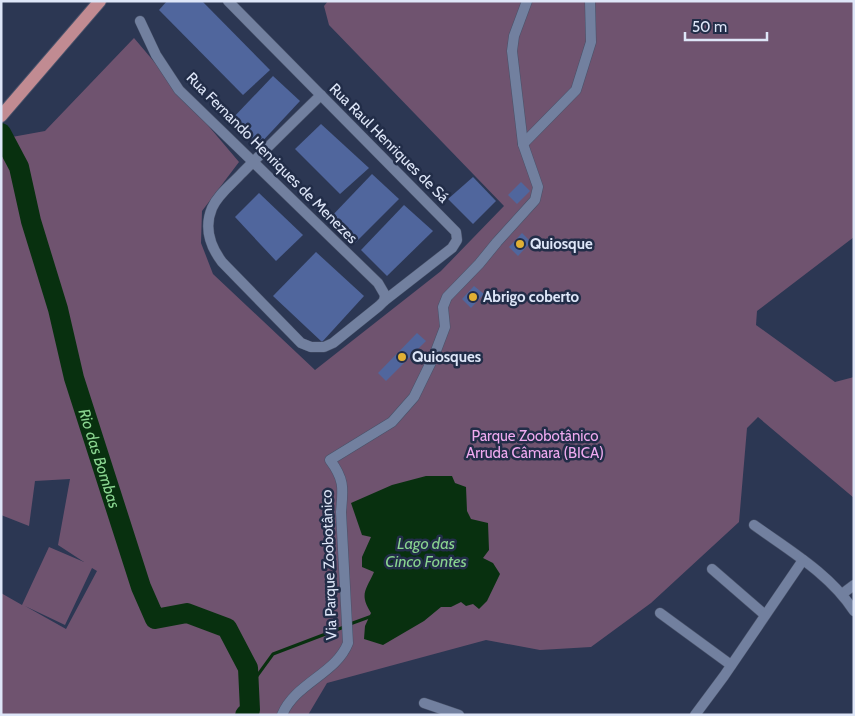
<svg xmlns="http://www.w3.org/2000/svg" width="855" height="716" viewBox="0 0 855 716" font-family="Cabin,sans-serif">
<style>
.green{fill:#6f536f;fill-rule:evenodd}
.water{fill:#08300f}
.lines{fill:none;stroke-linecap:round;stroke-linejoin:round}
.stream{stroke:#08300f;stroke-width:3}
.river{stroke:#08300f;stroke-width:20}
.building{fill:#50669d}
.street-casing{stroke:#49526a;stroke-width:11}
.primary-casing{stroke:#49526a;stroke-width:14}
.street{stroke:#72809f;stroke-width:10}
.primary{stroke:#c18b92;stroke-width:12}
.poi-dot{fill:#e0b034;stroke:#222d48;stroke-width:2}
.labels{text-anchor:middle;stroke-width:5;stroke-linejoin:round;paint-order:stroke}
.street-label{font-size:15px;fill:#dee6f8;stroke:#222d48}
.poi-label{font-size:15px;font-weight:bold;fill:#dee6f8;stroke:#222d48;text-anchor:start}
.park-label{font-size:15px;fill:#efaaf0;stroke:#222d48}
.water-label{font-size:16px;font-style:italic;fill:#89d48f;stroke:#222d48}
</style>
<rect width="100%" height="100%" fill="#2c3753"/>
<path class="green" d="M328 1H854V237L757 311 756 325 835 382 854 377V498L758 417 747 428 739 522 651 603 591 647 540 650 486 640 327 683 308 715H1V593L22 605 49 547 84 562 58 545 70 479 35 481 29 526 1 515V139L45 131 134 38 239 162 202 211 201 243 213 274 315 370 441 271 504 206 329 25 324 6ZM92 568 97 571 66 629 25 606 65 625Z"/>
<path class="water" d="M426 476H452L455 483 466 487 467 511 471 519 488 523 489 550 483 558 493 563 500 574 487 601 479 609 473 604 466 606 461 602 451 607H441L424 621 383 645 364 639 365 626 371 613C359 594 366 590 374 572L362 567V557L371 537 362 535 351 503 392 485Z"/>
<g class="lines">
<g class="stream">
<path d="M350 624 372 616"/>
<path d="M249 687 273 654 344 627"/>
</g>
<path class="river" id="s1" d="M1 133 19 167 31 221 58 309 74 378 141 587 155 619 187 613 227 628 248 668 250 710 245 715"/>
</g>
<g class="building">
<path d="M167 1H202L270 70 243 95 159 10Z"/>
<path d="M273 76 300 101 258 146 231 120Z"/>
<path d="M321 124 369 168 340 194 295 149Z"/>
<path d="M372 174 399 199 354 244 329 219Z"/>
<path d="M473 177 496 201 473 224 448 199Z"/>
<path d="M521 182 530 191 517 204 508 195Z"/>
<path d="M259 193 303 235 276 261 235 217Z"/>
<path d="M404 205 433 231 387 276 361 250Z"/>
<path d="M522 233 531 242 518 256 509 247Z"/>
<path d="M316 252 364 296 322 342 273 296Z"/>
<path d="M474 286 484 294 471 308 462 299Z"/>
<path d="M417 333 426 341 386 381 378 373Z"/>
</g>
<g class="lines">
<g class="street-casing">
<g id="street">
<path d="M228 1 456 232 457 240 452 248 384 301"/>
<path d="M140 21 156 55 179 90 378 283 385 295 384 301 379 306 333 343 324 347H311L301 343 222 262C210 246 204 227 212 208 218 194 232 184 242 173 268 147 294 121 321 95"/>
<path d="M523 144 576 90 591 42 590 1"/>
<path d="M754 525C790 551 830 574 854 611"/>
<path d="M712 569 765 615"/>
<path d="M842 594 854 585"/>
<path d="M660 613 731 665"/>
<path d="M424 703 459 715"/>
<path d="M282 715C295 683 336 674 348 643L341 512C343 489 345 480 330 460L392 422 414 397 434 356 445 327 443 307 447 297 479 264 497 242 535 200 538 187 523 144 512 51 514 36 527 1"/>
<path d="M695 715 724 676 803 560"/>
</g>
</g>
<g class="primary-casing">
<path id="primary" d="M1 116 100 1"/>
</g>
<use href="#street" class="street"/>
<use href="#primary" class="primary"/>
</g>
<g class="poi-dot">
<circle cx="520" cy="244" r="5"/>
<circle cx="473" cy="297" r="5"/>
<circle cx="402" cy="357" r="5"/>
</g>
<g class="labels">
<g class="street-label">
<text transform="translate(389 143) rotate(45)" y="5">Rua Raul Henriques de Sá</text>
<text transform="translate(272 158) rotate(45)" y="5">Rua Fernando Henriques de Menezes</text>
<text transform="translate(329 565) rotate(-92)" y="5">Via Parque Zoobotânico</text>
</g>
<g class="poi-label">
<text x="530" y="249">Quiosque</text>
<text x="483" y="302">Abrigo coberto</text>
<text x="412" y="362">Quiosques</text>
</g>
<g class="park-label">
<text x="535" y="441">Parque Zoobotânico<tspan x="535" dy="17">Arruda Câmara (BICA)</tspan></text>
</g>
<g class="water-label">
<text dy="6" stroke="none"><textPath href="#s1" startOffset="341">Rio das Bombas</textPath></text>
<text x="426" y="549">Lago das<tspan x="426" dy="18">Cinco Fontes</tspan></text>
</g>
</g>
<rect width="855" height="716" fill="none" stroke="#dee6f8" stroke-width="5"/>
<path d="M685 32v8h82v-8" fill="none" stroke="#dee6f8" stroke-width="2.5"/>
<text x="692" y="32" font-size="15" fill="#dee6f8" stroke="#222d48" stroke-width="4" paint-order="stroke">50 m</text>
</svg>
